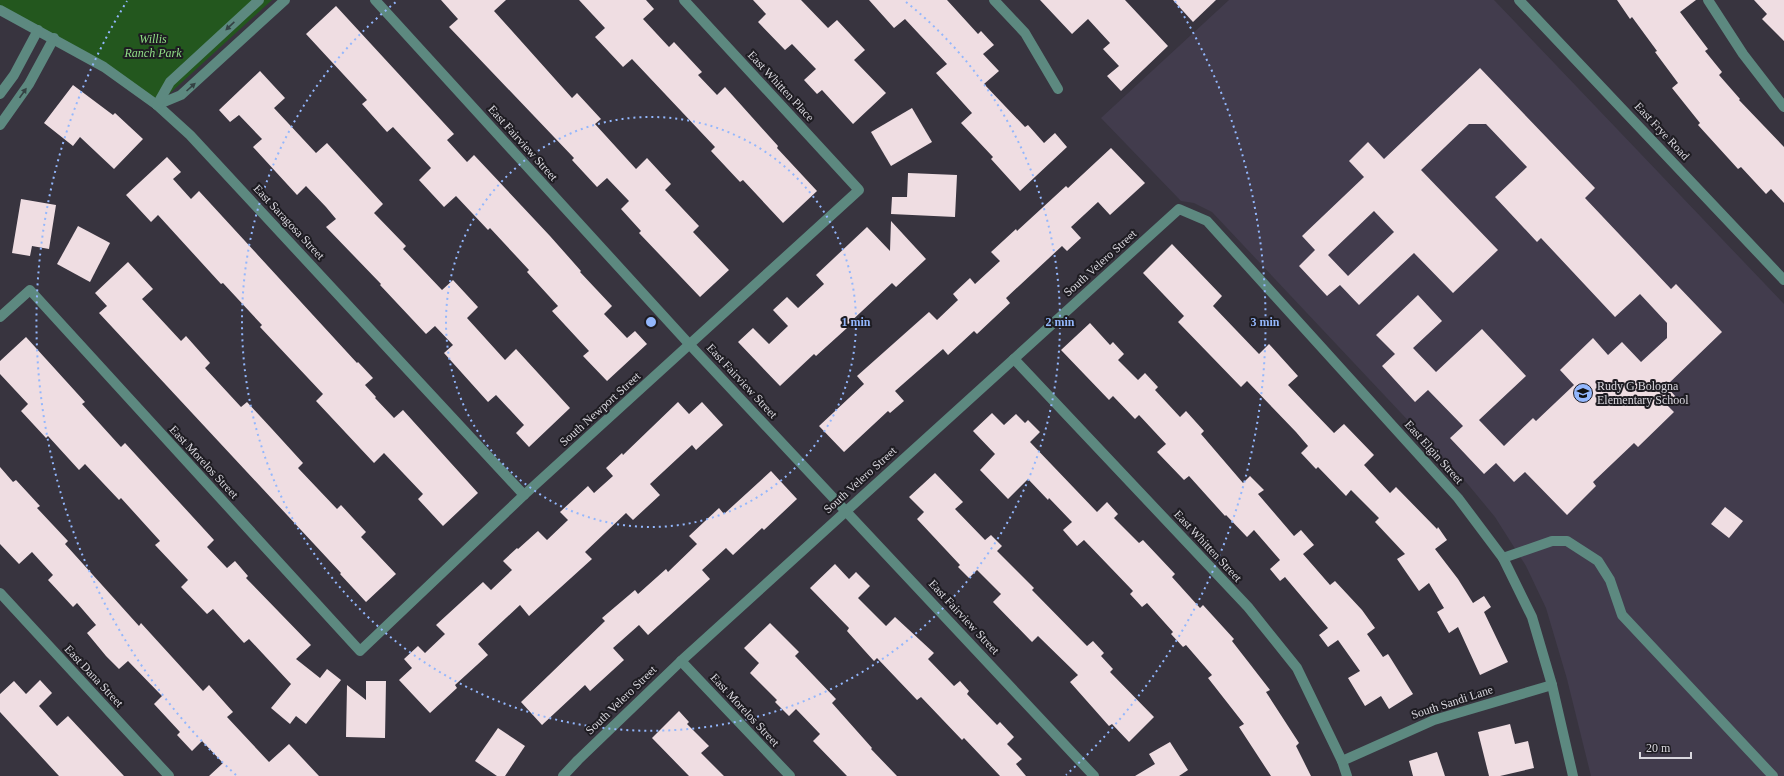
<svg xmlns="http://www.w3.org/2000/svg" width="1784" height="776" viewBox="0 0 1784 776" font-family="Georgia,serif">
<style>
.built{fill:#423c4d}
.green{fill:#23571e}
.building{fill:#efdde2;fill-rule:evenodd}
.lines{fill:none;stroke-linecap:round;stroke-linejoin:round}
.minor{stroke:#5d8980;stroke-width:10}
.oneway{fill:#344243}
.ring{fill:none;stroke:#93b7fd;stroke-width:2;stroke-dasharray:2 4}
.labels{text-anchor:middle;stroke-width:4;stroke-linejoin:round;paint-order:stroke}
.park-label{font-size:12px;font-style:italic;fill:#90de86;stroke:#1e1c22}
.street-label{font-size:12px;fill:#d9d7de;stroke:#1e1c22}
.poi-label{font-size:12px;fill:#d9d7de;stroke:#1e1c22;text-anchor:start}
.centre{fill:#93b7fd;stroke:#1e1c22;stroke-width:2}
.ring-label{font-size:12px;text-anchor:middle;font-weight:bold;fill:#93b7fd;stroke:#1e1c22;stroke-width:4;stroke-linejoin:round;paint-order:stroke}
</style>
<rect width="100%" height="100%" fill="#38343f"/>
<path class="built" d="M1229 0H1494L1784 304V776H1591L1567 679 1546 608 1526 566 1495 517 1466 482 1212 212 1194 203 1181 201 1101 118Z"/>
<path class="green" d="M0 0H272L157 105 104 67 0 10Z"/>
<g class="building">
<path d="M441 0H506L494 11 572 98 577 93 601 119 595 124 636 169 647 158 671 184 665 190 699 226 693 232 729 270 700 297 639 233 641 231 621 209 629 201 607 178 597 187 572 160 574 158 449 27 458 19Z"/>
<path d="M579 0H646L654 9 643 19 669 47 674 42 702 72 698 75 717 95 725 87 778 146 777 148 817 191 783 223 743 180 740 182 711 151 715 147 632 59 623 67 595 37 605 28Z"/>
<path d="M753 0H801L828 28 837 20 865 50 854 60 886 93 853 124 822 90 817 94 804 80 816 69 792 44 785 50 758 22 766 14Z"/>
<path d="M869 0H947L978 34 981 31 994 45 983 54 999 71 984 84 1025 127 1028 125 1044 143 1055 133 1067 147 1020 191 991 159 993 157 961 123 972 113 936 73 947 64 905 19 894 28Z"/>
<path d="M1040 0H1125L1168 46 1121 91 1107 76 1119 66 1103 49 1110 43 1088 19 1072 34Z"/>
<path d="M1173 0H1216L1193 22Z"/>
<path d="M1617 0H1696L1680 12 1708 49 1705 51 1722 72 1719 75 1740 99 1739 100 1784 147V203L1771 189 1766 194 1741 167 1738 169 1698 125 1700 123 1672 88 1678 83 1655 52 1657 51 1632 17 1630 19Z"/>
<path d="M1754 0H1784V41L1762 19 1767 14Z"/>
<path d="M336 6 454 134 447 140 467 162 474 155 550 236 581 271 580 272 612 306 604 314 627 338 635 331 647 344 607 381 583 356 589 351 552 311 558 306 527 272 529 270 490 228 488 230 456 196 444 207 419 180 431 168 393 127 387 132 362 104 367 100 306 34Z"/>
<path d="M1480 68 1595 188 1585 198 1671 289 1676 284 1722 332 1666 386 1676 397 1667 405 1674 412 1638 447 1634 443 1593 482 1596 486 1567 515 1525 472 1514 482 1496 463 1484 474 1450 438 1463 426 1428 390 1415 402 1382 366 1395 354 1376 335 1418 295 1442 321 1413 348 1436 372 1482 329 1526 376 1479 420 1504 446 1533 418 1536 421 1574 385 1560 370 1593 338 1608 355 1622 342 1641 362 1667 338V323L1640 294 1615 317 1541 238 1537 242 1495 197 1527 167 1486 124H1469L1421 170 1498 250 1453 293 1414 253 1359 305 1340 285 1327 296 1299 266 1315 250 1302 236 1364 177 1349 161 1368 142 1384 159ZM1374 211 1394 232 1348 276 1328 255Z"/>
<path d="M260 71 285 98 274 108 316 153 327 143 383 204 374 213 406 246 403 249 442 290 453 280 478 307 467 318 505 360 516 349 570 408 529 447 516 433 524 425 496 395 488 402 444 353 453 345 435 326 426 334 380 285 381 284 326 227 336 219 326 207 306 186 297 195 253 147 262 139 239 115 230 122 219 110Z"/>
<path d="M73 85 113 115 115 113 143 139 114 169 80 137 73 146 44 123Z"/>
<path d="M912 108 932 142 891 166 871 132Z"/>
<path d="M1111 148 1145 183 1110 215 1098 202 1071 227 1081 238 1067 251 1062 246 1006 298 1010 303 977 334 974 331 948 355 943 349 895 391 904 401 890 413 888 411 844 452 819 426 864 384 857 376 929 312 937 320 958 300 953 294 970 278 975 284 1000 261 991 252 1016 229 1017 231 1066 186 1068 188Z"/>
<path d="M167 157 181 172 173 179 191 199 199 191 357 363 358 362 373 378 365 385 376 397 375 398 394 418 403 410 478 493 443 526 418 499 423 494 384 453 374 463 316 401 323 394 260 327 262 325 223 283 221 284 158 215 151 222 126 195Z"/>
<path d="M908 173 957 175 955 217 891 214 892 197H907Z"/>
<path d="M21 199 56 205 49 249 32 246 30 256 12 253Z"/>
<path d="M891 221 926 259 896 287 892 283 846 326 847 328 816 356 814 354 780 386 738 342 753 328 769 344 788 326 773 310 787 297 798 308 824 284 816 275 867 227 890 251Z"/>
<path d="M78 226 110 243 90 282 57 264Z"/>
<path d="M1172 244 1222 296 1213 306 1259 354 1269 344 1298 376 1288 385 1307 405 1334 433 1344 424 1374 455 1364 465 1390 493 1396 487 1437 529 1438 527 1447 540 1435 549 1458 579 1473 603 1484 596 1491 607 1484 612 1508 662 1480 675 1458 627 1449 633 1437 612 1444 608 1429 583 1419 591 1397 559 1405 554 1375 522 1379 518 1351 490 1346 496 1318 467 1316 469 1301 453 1308 446 1296 432 1247 381 1241 387 1178 322 1184 316 1143 273Z"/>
<path d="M128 262 153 289 142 299 181 341 186 336 210 363 205 368 241 407 247 402 272 429 303 463 298 468 337 509 341 505 366 532 361 537 396 574 366 602 340 574 341 573 99 313 107 306 95 293Z"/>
<path d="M1090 323 1110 345 1113 342 1124 354 1118 360 1138 380 1145 373 1158 387 1155 390 1180 417 1186 411 1204 431 1201 434 1243 483 1250 476 1264 490 1258 494 1294 536 1301 530 1314 545 1303 554 1330 585 1335 581 1362 610 1375 628 1367 634 1383 657 1388 654 1413 694 1389 709 1381 696 1365 706 1348 678 1360 671 1338 640 1328 647 1319 635 1328 628 1285 577 1280 581 1270 569 1280 560 1254 530 1247 537 1226 515 1225 516 1189 476 1184 480 1157 452 1166 444 1139 415 1135 419 1113 396 1109 400 1061 350Z"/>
<path d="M26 337 85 402 82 404 121 447 125 443 214 540 207 547 227 568 235 561 248 576 246 578 311 645 296 659 320 678 327 669 341 680 306 724 296 716 290 724 271 708 291 684 249 639 244 643 213 609 207 614 181 587 188 580 155 545 160 541 121 498 119 500 85 464 79 470 48 436 46 438 21 411 28 404 0 374V361Z"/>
<path d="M678 402 689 414 702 402 723 425 696 450 692 445 650 484 660 495 633 520 626 513 585 552 592 559 529 616 520 605 478 644 488 655 455 685 457 688 430 713 399 680 412 668 404 659 418 646 425 653 445 634 436 625 483 582 491 590 512 570 503 561 517 548 518 549 538 531 547 540 568 520 560 512 588 486 594 493 613 476 606 468 622 453 623 455Z"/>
<path d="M992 413 1004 425 1016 414 1025 423 1028 420 1040 432 1030 442 1097 512 1107 502 1118 514 1114 518 1139 543 1143 540 1175 574 1172 577 1200 608 1203 605 1234 639 1232 641 1270 690 1266 692 1299 743 1296 746 1311 776H1271L1239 727 1244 724 1208 678 1212 675 1186 645 1183 647 1171 634 1173 632 1147 603 1142 607 1130 594 1133 591 1084 540 1077 546 1063 530 1072 522 1049 498 1048 500 1028 479 1008 499 980 470 995 454 973 431Z"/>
<path d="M0 467 13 482 16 480 40 506 37 508 68 541 65 544 139 626 141 623 203 691 209 685 233 712 227 717 269 762 289 744 319 776H209L223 763 202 741 192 751 177 735 180 732 154 704 162 696 128 661 119 669 106 656 87 633 96 625 77 603 73 607 48 580 53 575 32 552 19 564 0 544Z"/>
<path d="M771 471 797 499 764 530 762 528 733 555 726 548 702 570 710 579 648 635 639 625 613 648 624 660 590 691 585 685 542 725 521 702 605 621 602 618 635 590 638 594 666 569 668 572 697 544 689 536 719 508 724 514Z"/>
<path d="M935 473 963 502 955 509 985 540 991 535 1002 546 997 551 1034 588 1032 590 1087 646 1093 641 1104 653 1101 656 1113 669 1110 672 1154 717 1129 742 1112 724 1109 726 1070 682 1078 675 1038 636 1032 642 993 602 1001 594 977 570 969 578 958 567 960 565 917 519 924 512 909 497Z"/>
<path d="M1725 507 1743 521 1729 538 1711 524Z"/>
<path d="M835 564 849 579 856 572 870 586 858 598 886 626 895 617 934 653 928 659 954 686 960 681 969 691 967 694 997 725 1000 722 1014 737 1007 744 1022 759 1016 764 1026 776H1000L964 738 962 740 921 697 917 700 877 658 874 661 864 650 847 631 849 628 810 588Z"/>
<path d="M770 623 799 652 795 656 836 699 832 703 872 748 871 749 897 776H847L813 741 820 734 796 709 789 716 775 702 777 700 750 673 759 663 744 648Z"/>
<path d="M40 680 52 693 39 706 57 726 68 716 124 776H59L0 712V694L14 681 26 694Z"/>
<path d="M366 681H386L385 738 346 737 347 685 366 700Z"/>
<path d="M679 711 689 722 687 724 709 746 701 753 724 776H689L652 738Z"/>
<path d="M1510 724 1515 744 1528 741 1534 768 1500 776H1489L1478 732Z"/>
<path d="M498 728 525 746 505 776H497L475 761Z"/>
<path d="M1170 742 1188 770 1179 776H1135L1155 764 1149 754Z"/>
<path d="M1437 752 1445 776H1413L1409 761Z"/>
</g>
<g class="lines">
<g class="minor">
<path d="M375 0 690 345 1094 776"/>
<path d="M994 0 1025 33 1058 89"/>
<path d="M1519 0 1784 280"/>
<path d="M1708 0 1743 54 1784 107"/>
<path d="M0 10 104 67 157 105 190 135 524 495"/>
<path d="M0 94 14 75 38 30"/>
<path d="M157 105 181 95 285 0"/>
<path d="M157 105 170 82 259 0"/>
<path d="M0 125 29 84 54 38"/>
<path d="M0 317 30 290 360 651 524 495 859 190 684 0"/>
<path d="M1014 359 1248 607 1297 668 1342 761 1347 776"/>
<path d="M1503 558 1552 541H1567L1598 561 1610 580 1622 615 1773 776"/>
<path d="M0 593 169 776"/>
<path d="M681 661 790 776"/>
<path d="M1342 761 1434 720 1552 685"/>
<path d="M563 776 578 760 681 661 1179 209 1207 221 1458 498 1503 558 1532 617 1552 685 1573 776"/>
</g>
</g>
<defs><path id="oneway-solid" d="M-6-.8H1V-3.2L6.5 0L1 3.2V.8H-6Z"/></defs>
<g class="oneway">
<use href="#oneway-solid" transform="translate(230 26) rotate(137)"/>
<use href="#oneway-solid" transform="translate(191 87) rotate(-42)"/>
<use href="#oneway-solid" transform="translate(23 93) rotate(-55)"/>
</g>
<g class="ring">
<circle cx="651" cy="322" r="205"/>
<path d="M906 2A409 409 0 1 1 396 2"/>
<path d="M236 775A614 614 0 0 1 127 1M1175 1A614 614 0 0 1 1066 775"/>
</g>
<defs>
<g id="school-disc" transform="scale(1)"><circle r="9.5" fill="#93b7fd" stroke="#1e1c22"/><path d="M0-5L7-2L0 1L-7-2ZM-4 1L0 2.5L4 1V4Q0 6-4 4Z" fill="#111"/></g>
</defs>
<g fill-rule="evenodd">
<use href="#school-disc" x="1583" y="393"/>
</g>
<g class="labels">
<g class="park-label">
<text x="153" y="43">Willis<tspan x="153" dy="14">Ranch Park</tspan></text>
</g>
<g class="street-label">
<text transform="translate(781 86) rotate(47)" y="4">East Whitten Place</text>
<text transform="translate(1662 131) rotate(47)" y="4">East Frye Road</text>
<text transform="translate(523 143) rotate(48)" y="4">East Fairview Street</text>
<text transform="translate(289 222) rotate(47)" y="4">East Saragosa Street</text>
<text transform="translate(1100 263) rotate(-42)" y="4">South Velero Street</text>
<text transform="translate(742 381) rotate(47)" y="4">East Fairview Street</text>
<text transform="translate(600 409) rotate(-42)" y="4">South Newport Street</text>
<text transform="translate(1434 452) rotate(48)" y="4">East Elgin Street</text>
<text transform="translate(204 462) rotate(47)" y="4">East Morelos Street</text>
<text transform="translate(860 480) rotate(-42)" y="4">South Velero Street</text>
<text transform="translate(1208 546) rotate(47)" y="4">East Whitten Street</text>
<text transform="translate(964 617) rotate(47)" y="4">East Fairview Street</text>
<text transform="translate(94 676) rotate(47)" y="4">East Dana Street</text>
<text transform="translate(621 700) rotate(-44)" y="4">South Velero Street</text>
<text transform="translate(1452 702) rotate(-18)" y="4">South Sandi Lane</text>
<text transform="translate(745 710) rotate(47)" y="4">East Morelos Street</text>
</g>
<g class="poi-label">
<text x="1597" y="390">Rudy G Bologna<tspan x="1597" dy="14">Elementary School</tspan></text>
</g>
</g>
<circle cx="651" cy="322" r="6" class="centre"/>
<g class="ring-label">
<text x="856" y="326">1 min</text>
<text x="1060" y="326">2 min</text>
<text x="1265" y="326">3 min</text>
</g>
<path d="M1640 752v6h51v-6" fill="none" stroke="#d9d7de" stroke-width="2"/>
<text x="1646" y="752" font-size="12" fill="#d9d7de" stroke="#1e1c22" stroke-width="3" paint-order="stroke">20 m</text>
</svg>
